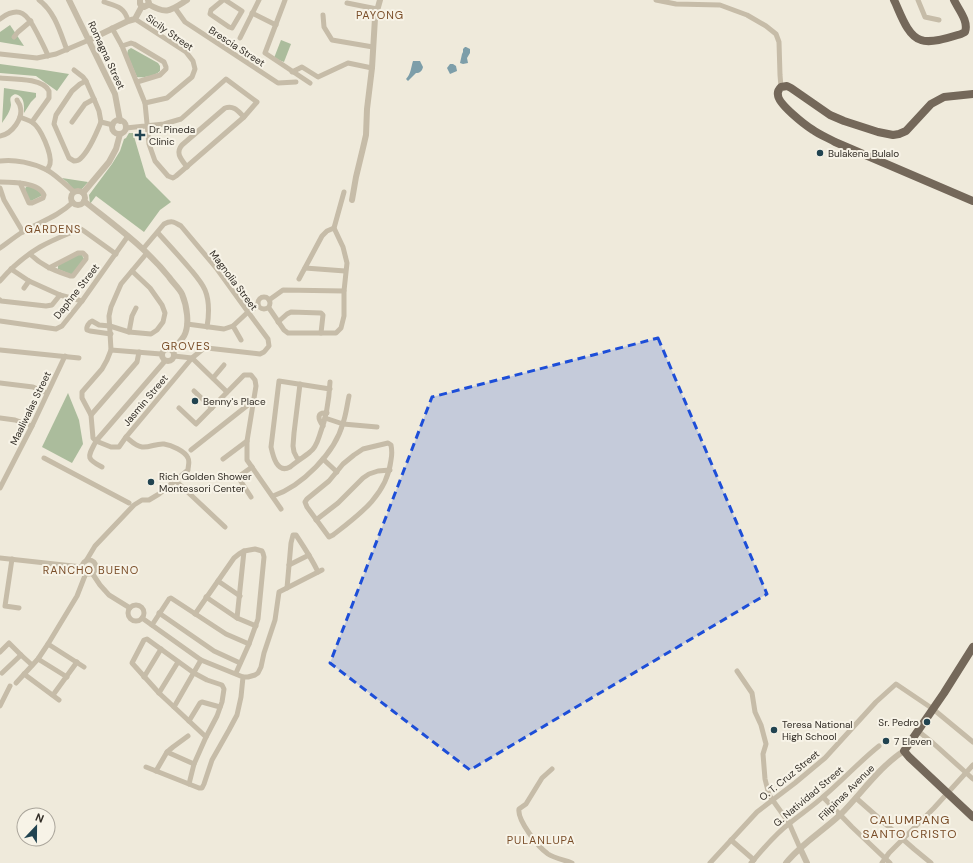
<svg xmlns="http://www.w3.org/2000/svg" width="973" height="863" viewBox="0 0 973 863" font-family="'DM Sans',sans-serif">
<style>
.green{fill:#abbc9c}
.water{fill:#7d9ea9}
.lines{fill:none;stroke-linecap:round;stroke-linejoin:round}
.minor{stroke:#c6bca8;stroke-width:5}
.tertiary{stroke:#c6bca8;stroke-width:6}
.primary{stroke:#74685a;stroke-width:8}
.marked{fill:#1d4ed8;fill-opacity:0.2;stroke:#1d4ed8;stroke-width:3;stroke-dasharray:8 5;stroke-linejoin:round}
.poi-dot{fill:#214350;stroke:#f7f3e7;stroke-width:1.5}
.labels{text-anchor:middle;stroke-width:4;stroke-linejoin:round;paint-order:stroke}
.street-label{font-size:10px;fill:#332e27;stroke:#f7f3e7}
.poi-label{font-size:10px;fill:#332e27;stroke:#f7f3e7;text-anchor:start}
.neighbourhood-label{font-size:11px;letter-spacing:1px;fill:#7a4e29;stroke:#f7f3e7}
.quarter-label{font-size:12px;letter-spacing:1px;fill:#7a4e29;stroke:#f7f3e7}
</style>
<rect width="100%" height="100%" fill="#efeadb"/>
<g class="green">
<path d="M10 25 24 46 0 42V32Z"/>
<path d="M281 40 291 44 284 62 274 58Z"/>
<path d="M131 48 133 49 158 63 160 66V71C155 76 144 78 137 77L127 54 128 50Z"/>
<path d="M0 64 44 70 69 74 57 91 36 76 0 73Z"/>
<path d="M4 88 36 93V97L31 102 24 113C24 107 25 98 18 95 16 94 14 94 12 96 9 98 11 102 11 105 10 112 6 117 2 123Z"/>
<path d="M129 133H133L146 177 171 202 160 210 144 232 96 196 90 204 89 195 112 164 120 151 124 139 126 138Z"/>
<path d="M62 178 88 182 82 189H73L67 182Z"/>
<path d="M26 187C34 186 38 191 43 195L31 201 29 200 25 189Z"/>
<path d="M79 254 82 255 84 259 73 274H70L58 269V266L60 264Z"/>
<path d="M68 393 79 420 83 444 72 463 42 447Z"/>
</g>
<g class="water">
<path d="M465 47H466L470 49V53L467 58 468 63 463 64 460 63 462 54 463 52V49Z"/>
<path d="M413 61H420L423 67C422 71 420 73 416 73L408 81 406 79C411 74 411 67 413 61Z"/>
<path d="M450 64H453L456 66 457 71 450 74 447 68Z"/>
</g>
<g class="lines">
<g class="minor">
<path d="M39 0C55 12 60 32 67 50"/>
<path d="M223 0 211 10 210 14 229 27 232 28 242 11 225 0"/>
<path d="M285 0 265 53 310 83"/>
<path d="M656 0 676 4 720 5 747 15 766 26 776 34 779 42 780 75 781 87"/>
<path d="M918 0 925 17 939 20"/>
<path d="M104 2C116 6 125 7 128 21"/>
<path d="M347 3 377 9"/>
<path d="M175 8 185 22 278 83 296 82"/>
<path d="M252 13 276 25"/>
<path d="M323 15 324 27 332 40 373 47"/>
<path d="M0 19C20 4 28 15 37 33 41 41 45 48 48 56"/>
<path d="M135 19 186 52 193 61 195 69 192 77 167 98 145 103"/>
<path d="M112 28 122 46 145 103 149 144 155 161 168 176 173 178 176 176 244 117 257 102 226 79 181 119 164 124 126 128"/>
<path d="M14 37 18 32 31 21"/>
<path d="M240 38 259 0"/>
<path d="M122 46 131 43 134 44 164 62 166 67V69L160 75 137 82"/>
<path d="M0 54 37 58 56 54 89 40"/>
<path d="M74 70 83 77 86 81 94 99 99 111 101 122 113 125"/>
<path d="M292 72 302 67 318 77 348 63 372 68"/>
<path d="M0 78C13 79 43 78 49 91 49 92 49 97 49 98L32 122"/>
<path d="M86 81 80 84 72 91 56 115 54 124 69 158 74 161C76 161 79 160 80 159 88 152 97 132 101 122"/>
<path d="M20 117C24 119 29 120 32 122 41 128 52 154 50 164 49 167 48 168 47 170"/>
<path d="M72 122 85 104 94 99"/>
<path d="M0 136C12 134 24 118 20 106 20 104 17 101 17 100"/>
<path d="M0 161C15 159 33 163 47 170 56 175 66 185 74 192"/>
<path d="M187 167C181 159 175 153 182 145L225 108C234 105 238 111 244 117"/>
<path d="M0 182C12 182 39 182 44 195L43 198 32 203H29L20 183"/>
<path d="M0 188 4 200 23 232"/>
<path d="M158 233C169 245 180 257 191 270 196 276 202 283 205 290 210 302 209 315 207 327"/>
<path d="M0 248C7 243 16 236 24 231 40 222 59 216 73 202"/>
<path d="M143 249 164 224C172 220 174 222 181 226L217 269 248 312 268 339 269 346 264 352 260 354 207 348 203 349 192 358 126 437 119 447H111L96 441 93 438 91 415 82 398V392L102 369 107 360 111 350 109 316 111 307 121 284 147 253"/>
<path d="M30 254C42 266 54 270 70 276H73L86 259V256L83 253H78L49 268"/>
<path d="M305 268 345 271"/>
<path d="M11 269 29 281 60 295 82 301"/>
<path d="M299 279 322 236 327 231 334 228"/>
<path d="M0 281C11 268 25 256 40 247 52 240 65 235 77 230L81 229 84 231 116 254"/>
<path d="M24 288 29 281"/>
<circle cx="264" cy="303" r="6"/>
<path d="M0 300 1 301 46 306 52 305 60 295"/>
<path d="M269 300 283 290 344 291"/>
<path d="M269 308 284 330 288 333H336L341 328 344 316V291L347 263 343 247 334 228 344 192"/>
<path d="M0 321 56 329 62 326 82 301 128 236"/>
<path d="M278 322 287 314 291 312 321 313 323 315 321 333"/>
<path d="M187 324 224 329 233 326 248 312 258 306"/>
<path d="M233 326 241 340"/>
<path d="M129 332 132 316 136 308"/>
<path d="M111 334 90 331 87 330C86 327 89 322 92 321L99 325 110 326 129 332 151 334 157 330 163 322 165 313 162 305 150 288 132 271"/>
<path d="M0 350 79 358"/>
<path d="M111 350 161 354"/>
<path d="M174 356 192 358 227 392"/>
<path d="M213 378 224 365"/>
<path d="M0 383 33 387 47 393"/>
<path d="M330 389 279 381 271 447C273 456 277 474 290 467 296 462 304 457 310 452 316 448 318 440 320 434 327 416 329 401 330 382"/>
<path d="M194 391 212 408"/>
<path d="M179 408 196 424 244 375H251L255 380 256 386 247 441V460L281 509"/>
<path d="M91 415 137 362 139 352"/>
<path d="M0 418 15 420 32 426"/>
<path d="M325 418 343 424 377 427"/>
<path d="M323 426C318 419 316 412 327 413"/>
<path d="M388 443 391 445C392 450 392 455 391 460 387 495 359 515 333 535L329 537 307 507 305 502 307 499 329 481 343 464 354 455 363 449Z"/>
<path d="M191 450 253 401"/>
<path d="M44 458 129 503"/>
<path d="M223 459 247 441"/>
<path d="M300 459 297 458 294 452 293 446 294 433 300 384"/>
<path d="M323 459 337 472"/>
<path d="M102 467C85 458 88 457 96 441L165 361"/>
<path d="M176 481 225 527"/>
<path d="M0 488 32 426 65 356"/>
<path d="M273 496C302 486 335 453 343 423 346 415 347 405 349 396"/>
<path d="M251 497 238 477 252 467"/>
<path d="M316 520 338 503 363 478 369 474 378 471 390 470"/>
<path d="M244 551 237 618 256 626"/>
<path d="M0 558 82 567"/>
<path d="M12 559 5 606 19 608"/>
<circle cx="89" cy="567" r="7"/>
<path d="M86 561 95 546 134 505 142 500H149L159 494 188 470C188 466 190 462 188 458 185 451 171 445 164 444 157 443 149 448 142 447 135 446 131 441 126 437"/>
<path d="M289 565 309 555"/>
<path d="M92 573 100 585 109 595 130 608"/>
<path d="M218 581 240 596"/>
<path d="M287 588 291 543 293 535H296C304 547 312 559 318 572"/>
<path d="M206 597 237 618"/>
<circle cx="136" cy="613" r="8"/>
<path d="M159 613 214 651 240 663"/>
<path d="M195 614 234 558 239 554 244 551 255 549 262 551 263 553 264 557 258 619 249 644 236 673"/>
<path d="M142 618 201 660 243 677 241 697 237 715 229 730 212 760 204 784 202 788H199L146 767"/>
<path d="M152 625 169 599 171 598 226 634 249 644"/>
<path d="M48 644 84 667"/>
<path d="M0 652 9 643 21 655 32 665"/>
<path d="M38 659 67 677"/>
<path d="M737 671 752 693 755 712 761 725 766 744 763 754 765 779 769 795 789 823 800 848"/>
<path d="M2 673 21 655"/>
<path d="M24 674 59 700"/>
<path d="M144 677 161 649"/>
<path d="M243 677H248L255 675 258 673 261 667 264 653 275 620 279 592 322 570"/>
<path d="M16 683 38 659 48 644 77 596 86 573"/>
<path d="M159 693 178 662"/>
<path d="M53 695 77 662"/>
<path d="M0 706 10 686"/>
<path d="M174 707 159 693 132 663 144 640 147 639 194 673 207 680 222 685 224 689 222 702 217 716 206 737"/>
<path d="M189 721 200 703 202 702 220 707"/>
<path d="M918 731 933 743 973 779"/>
<path d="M167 752 173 747 188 736"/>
<path d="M552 769 542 778 526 804 519 809C517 820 538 847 548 854 554 858 564 860 572 863"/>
<path d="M156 771 167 752 194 764"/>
<path d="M189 784 194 764 206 737 174 707 201 660"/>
<path d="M823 797 852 827 890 863"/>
<path d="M856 798 914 849 931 863"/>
<path d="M731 840 754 860"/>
<path d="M710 863 757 812 795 783 825 758 876 702 896 684 933 709 973 742"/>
<path d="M751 863C763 849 775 834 790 823 801 814 813 806 824 796 843 780 859 762 879 746"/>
<path d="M882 863 889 853 934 808 973 765"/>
</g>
<g class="tertiary">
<path d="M69 0 115 94 120 121"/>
<path d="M140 0V4L144 7 148 5 149 3 148 0"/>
<path d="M148 4C167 15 170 11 187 0"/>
<path d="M89 40 128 21 135 19 142 6"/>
<circle cx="119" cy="127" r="7"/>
<circle cx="78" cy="198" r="7"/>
<path d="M83 193 109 162 116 149 120 134"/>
<path d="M352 200 356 177 363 148 366 135 367 109 372 68 375 18 380 0"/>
<path d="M84 201C114 225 145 247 169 277 173 283 179 288 182 294 187 306 190 325 184 336 181 341 176 346 172 350"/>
<circle cx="168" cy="355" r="6"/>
<path d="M800 848 807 863"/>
<path d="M786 863C801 844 823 831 841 814 860 795 881 765 904 751"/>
</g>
<g class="primary">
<path d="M894 0C900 12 907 36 921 40 931 44 951 37 961 34L965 32C969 21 958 9 954 0"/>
<path d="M973 94 944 97 931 104 906 131 899 134 893 135 878 132 844 121 830 115 791 88 787 86 781 87C779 89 777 91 778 95 778 104 805 125 813 130 820 135 828 138 835 142L973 201"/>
<path d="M973 647 944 693 904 751 909 757 973 817"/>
</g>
</g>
<path class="marked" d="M658 338 767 594 470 770 330 663 432 397Z"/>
<g class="poi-dot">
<path d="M138 129h4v4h4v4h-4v4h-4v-4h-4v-4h4z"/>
<circle cx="820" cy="153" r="4"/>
<circle cx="195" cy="401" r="4"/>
<circle cx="151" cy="482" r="4"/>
<circle cx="927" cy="722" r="4"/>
<circle cx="774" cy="730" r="4"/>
<circle cx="886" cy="741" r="4"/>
</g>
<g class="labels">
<g class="street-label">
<text transform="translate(170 32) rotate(35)" y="4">Sicily Street</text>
<text transform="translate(237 46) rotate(33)" y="4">Brescia Street</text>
<text transform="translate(107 55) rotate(65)" y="4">Romagna Street</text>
<text transform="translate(234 280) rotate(53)" y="4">Magnolia Street</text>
<text transform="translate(76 291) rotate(-52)" y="4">Daphne Street</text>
<text transform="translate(145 400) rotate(-50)" y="4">Jasmin Street</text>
<text transform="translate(30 408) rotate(-64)" y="4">Maaliwalas Street</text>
<text transform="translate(789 775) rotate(-39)" y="4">O. T. Cruz Street</text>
<text transform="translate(846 792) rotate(-45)" y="4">Filipinas Avenue</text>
<text transform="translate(808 796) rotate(-40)" y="4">G. Natividad Street</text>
</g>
<g class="poi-label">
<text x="149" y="133">Dr. Pineda<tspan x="149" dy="12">Clinic</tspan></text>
<text x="828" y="157">Bulakena Bulalo</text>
<text x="203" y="405">Benny's Place</text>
<text x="159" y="480">Rich Golden Shower<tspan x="159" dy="12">Montessori Center</tspan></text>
<text x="919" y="726" text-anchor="end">Sr. Pedro</text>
<text x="782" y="728">Teresa National<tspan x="782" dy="12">High School</tspan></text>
<text x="894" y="745">7 Eleven</text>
</g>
<g class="neighbourhood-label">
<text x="380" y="19">PAYONG</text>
<text x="53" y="233">GARDENS</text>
<text x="186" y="350">GROVES</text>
<text x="91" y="574">RANCHO BUENO</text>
<text x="541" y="844">PULANLUPA</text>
</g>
<g class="quarter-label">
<text x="910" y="824">CALUMPANG<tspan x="910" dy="14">SANTO CRISTO</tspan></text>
</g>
</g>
<g transform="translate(36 827) rotate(22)"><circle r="19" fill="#f7f3e7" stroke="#a9a49a"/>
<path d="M0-3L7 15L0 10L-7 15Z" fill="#214350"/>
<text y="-6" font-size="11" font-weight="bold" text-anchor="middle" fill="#332e27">N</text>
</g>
</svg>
